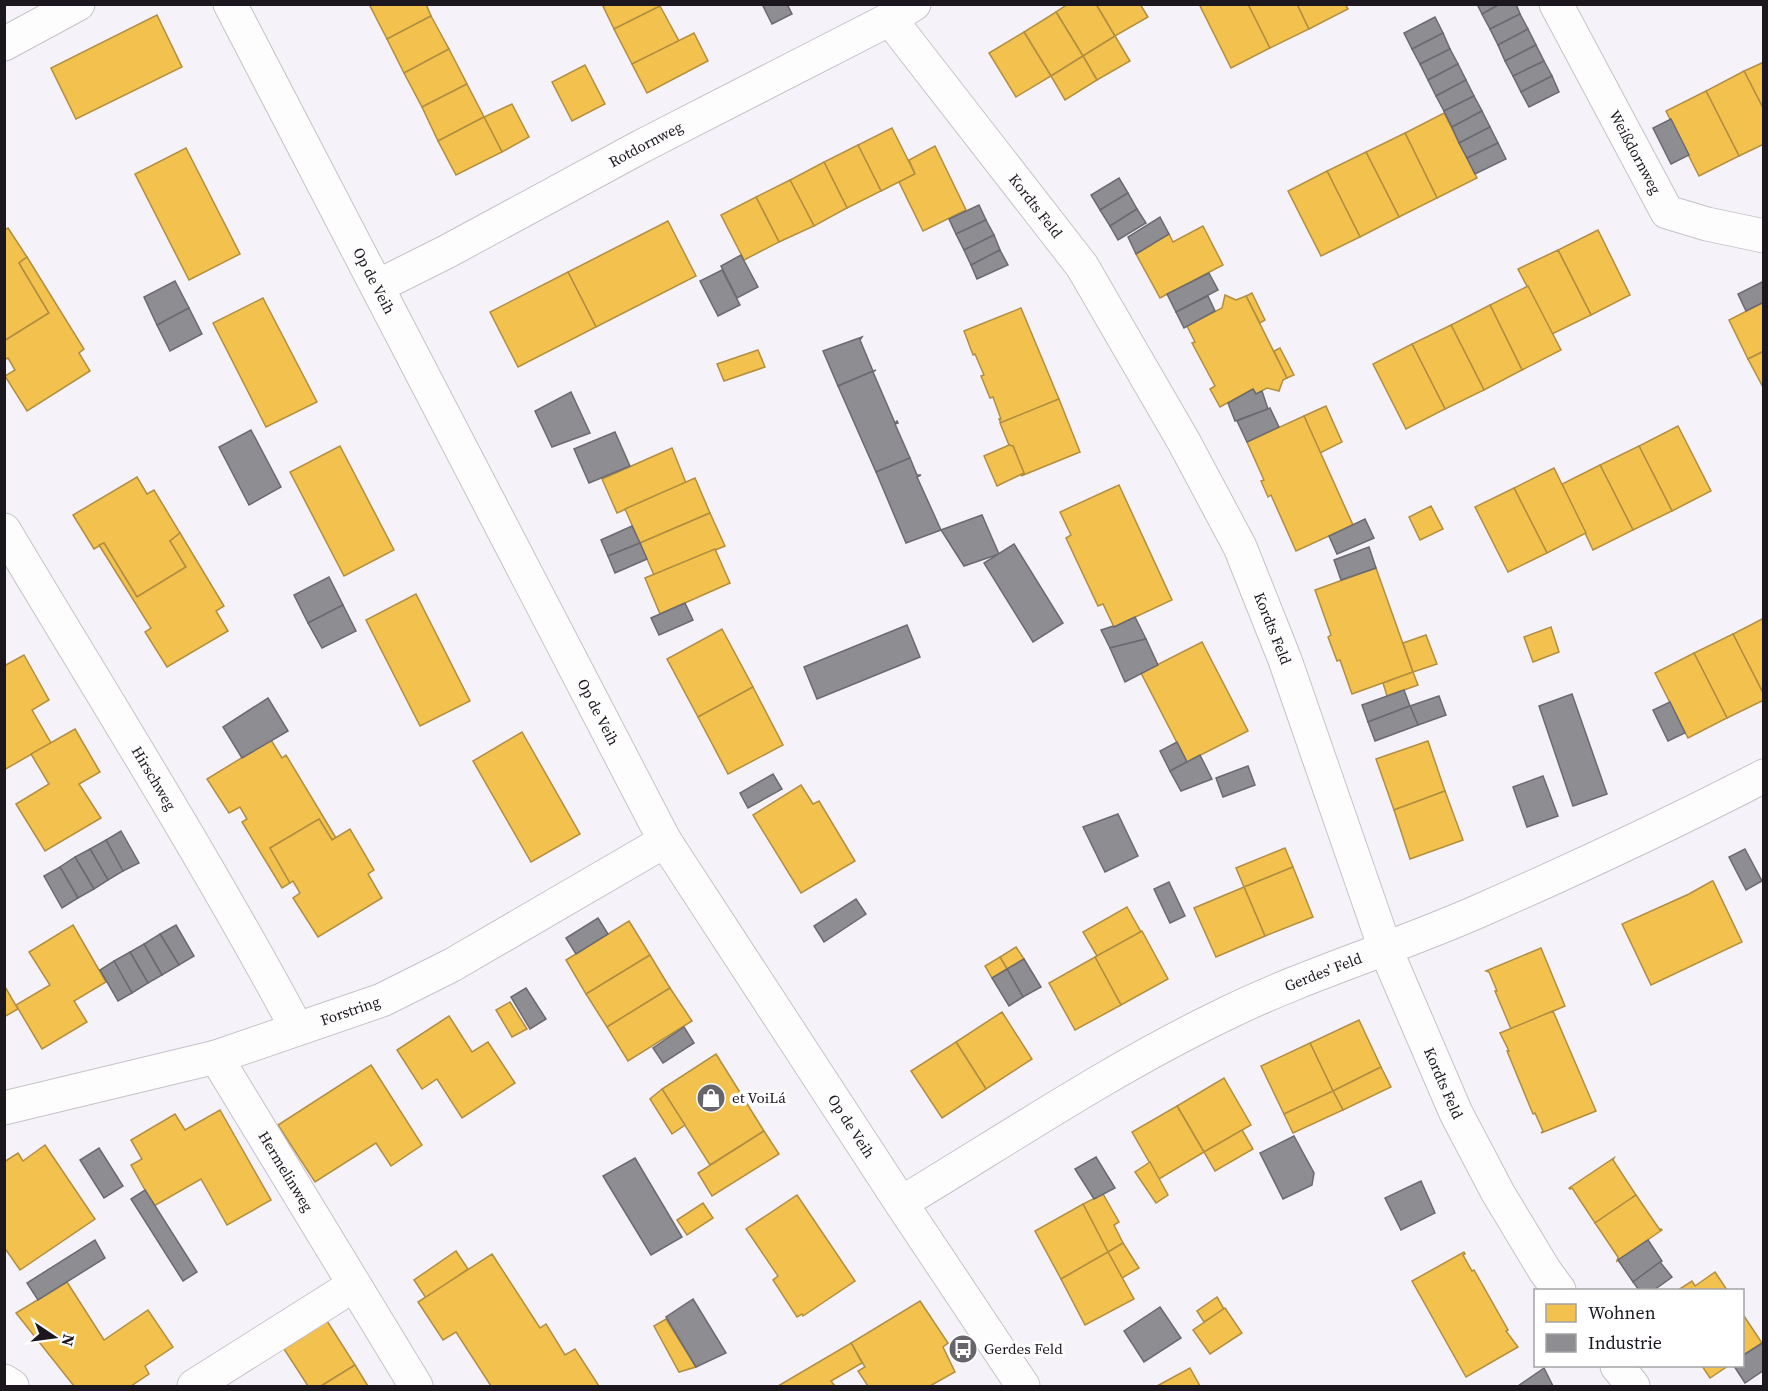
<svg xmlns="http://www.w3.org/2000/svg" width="1768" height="1391" viewBox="0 0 1768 1391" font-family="'Source Serif 4',serif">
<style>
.homes{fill:#f2c14e;stroke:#b28e40;stroke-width:1.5}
.industry{fill:#8d8d92;stroke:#6b6a70;stroke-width:1.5}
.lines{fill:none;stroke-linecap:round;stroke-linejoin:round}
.minor-casing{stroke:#c6c2c9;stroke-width:35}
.minor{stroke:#fefdfe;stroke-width:33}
.labels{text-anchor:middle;stroke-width:6;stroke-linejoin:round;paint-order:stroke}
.street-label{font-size:15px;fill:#1c171f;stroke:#fff}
.poi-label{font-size:15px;fill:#1c171f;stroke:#fff;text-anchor:start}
</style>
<rect width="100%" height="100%" fill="#f6f2f9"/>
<g class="homes">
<path d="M369 4H426L431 16 387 39Z"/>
<path d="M602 4H660V6L614 29Z"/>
<path d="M1068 4H1096L1115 36 1083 56 1056 12Z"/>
<path d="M1096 4H1140L1148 17 1115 36Z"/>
<path d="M1199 4H1248L1270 48 1231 68Z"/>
<path d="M1248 4H1297L1309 29 1270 48Z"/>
<path d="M1297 4H1345L1348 9 1309 29Z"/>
<path d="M660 6 679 41 632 64 614 29Z"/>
<path d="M1056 12 1083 56 1051 76 1024 32Z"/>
<path d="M157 15 182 67 76 119 51 68Z"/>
<path d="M431 16 449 49 404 73 387 39Z"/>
<path d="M1024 32 1051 76 1016 97 989 53Z"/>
<path d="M694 33 708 61 647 93 632 64Z"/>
<path d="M1115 36 1130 61 1097 80 1083 56Z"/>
<path d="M449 49 467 84 422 107 404 73Z"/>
<path d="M1083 56 1097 80 1065 100 1051 76Z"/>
<path d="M1764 62V110L1744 71Z"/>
<path d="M585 65 605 104 572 121 552 82Z"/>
<path d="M1744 71 1764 110V144L1739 156 1706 91Z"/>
<path d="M467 84 484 117 438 141 422 107Z"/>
<path d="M1706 91 1739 156 1699 176 1666 111Z"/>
<path d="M512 104 529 137 502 152 484 117Z"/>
<path d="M1444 113 1477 178 1437 198 1405 133Z"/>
<path d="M484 117 502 152 456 175 438 141Z"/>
<path d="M892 128 915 174 881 191 858 145Z"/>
<path d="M1405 133 1437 198 1399 217 1366 152Z"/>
<path d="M858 145 881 191 847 208 824 162Z"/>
<path d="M935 146 966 210 923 231 899 182 915 174 909 160Z"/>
<path d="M186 148 240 254 189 280 135 174Z"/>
<path d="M1366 152 1399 217 1360 237 1327 171Z"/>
<path d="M824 162 847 208 814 226 790 180Z"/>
<path d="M1327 171 1360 237 1321 256 1288 191Z"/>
<path d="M790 180 814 226 779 242 756 197Z"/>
<path d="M756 197 779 242 744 260 721 215Z"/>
<path d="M668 221 696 276 596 327 568 272Z"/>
<path d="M1203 226 1223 265 1160 298 1136 254 1169 234 1173 242Z"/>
<path d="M8 228 27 257 19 263 49 313 4 341V230Z"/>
<path d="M1598 230 1630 295 1591 315 1558 250Z"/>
<path d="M1558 250 1591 315 1552 334 1518 269Z"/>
<path d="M27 257 84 349 79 353 90 371 27 411 5 376 15 370 8 358 4 360V341L49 313 19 263Z"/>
<path d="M568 272 596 327 518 367 490 312Z"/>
<path d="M1528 286 1561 350 1522 370 1490 305Z"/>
<path d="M1252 293 1265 320 1260 323 1246 296Z"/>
<path d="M1225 295 1236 300 1246 296 1287 378 1283 380 1279 391 1267 388 1256 394 1253 389 1220 407 1210 389 1215 386 1192 343 1195 342 1187 326 1222 308Z"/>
<path d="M263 298 317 402 266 427 213 323Z"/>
<path d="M1764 302V351L1748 359 1729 320Z"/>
<path d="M1490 305 1522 370 1484 390 1451 325Z"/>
<path d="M1021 308 1059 399 1001 423 999 419H1001L993 397 990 398 981 376 984 375 975 354 973 355 964 331Z"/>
<path d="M1451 325 1484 390 1445 409 1412 344Z"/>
<path d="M1412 344 1445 409 1406 429 1373 364Z"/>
<path d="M1280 348 1294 375 1287 378 1274 351Z"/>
<path d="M758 350 765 367 724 381 717 364Z"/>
<path d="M1764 351V389L1748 359Z"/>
<path d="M1059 399 1080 452 1021 476 1024 473 1013 446 1009 445 1000 423Z"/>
<path d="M1326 406 1342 442 1320 453 1304 416Z"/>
<path d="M1304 416 1353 525 1296 551 1271 495 1268 497 1261 481 1264 480 1247 442Z"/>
<path d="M1678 426 1711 491 1672 511 1639 446Z"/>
<path d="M1009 445 1013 446 1024 473 997 486 984 456Z"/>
<path d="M340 446 394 550 344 576 290 472Z"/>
<path d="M1639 446 1672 511 1633 530 1600 465Z"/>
<path d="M672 448 686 483 617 513 602 479Z"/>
<path d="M1600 465 1633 530 1593 550 1562 484Z"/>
<path d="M1554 468 1586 533 1547 553 1514 488Z"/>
<path d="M137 477 147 494 154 490 180 533 170 541 186 567 137 597 104 543 94 549 73 515Z"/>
<path d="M695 478 710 513 640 543 625 509Z"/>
<path d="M1119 485 1172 600 1114 627 1103 604 1098 606 1066 538 1071 535 1060 512Z"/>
<path d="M1514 488 1547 553 1508 572 1475 507Z"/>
<path d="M1431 506 1443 529 1420 540 1409 517Z"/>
<path d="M710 513 725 546 654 575 640 543Z"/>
<path d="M180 533 224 606 216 611 228 631 167 667 145 632 151 628 99 545 104 543 137 597 186 567 170 541Z"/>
<path d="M715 549 730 583 660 614 645 578Z"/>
<path d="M1376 568 1413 672 1352 694 1340 660 1337 661 1328 637 1331 635 1315 590Z"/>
<path d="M416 594 470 701 420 726 366 620Z"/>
<path d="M1764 618V695L1733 634Z"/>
<path d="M1551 627 1559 652 1533 662 1524 637Z"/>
<path d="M722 629 753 687 698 717 667 659Z"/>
<path d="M1733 634 1764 695V700L1727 718 1694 653Z"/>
<path d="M1426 635 1437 664 1413 672 1403 643Z"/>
<path d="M1202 642 1248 731 1187 762 1141 673Z"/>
<path d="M1694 653 1727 718 1688 738 1655 673Z"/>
<path d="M24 655 49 700 32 710 51 743 4 770V666Z"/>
<path d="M1413 672 1418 685 1387 696 1383 683Z"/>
<path d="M753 687 783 745 728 774 698 717Z"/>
<path d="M75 729 100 772 79 784 101 818 45 851 16 804 49 784 31 754Z"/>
<path d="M522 732 580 834 531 862 473 761Z"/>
<path d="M271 740 282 758 286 755 336 838 332 840 319 819 270 848 290 883 282 888 242 822 247 819 240 807 229 813 207 779Z"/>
<path d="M1428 741 1445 791 1394 810 1376 759Z"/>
<path d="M801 785 813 804 819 801 855 861 801 893 753 815Z"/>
<path d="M1445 791 1463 840 1410 859 1394 810Z"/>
<path d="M319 819 332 840 350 829 374 870 368 874 382 898 318 937 293 898 300 893 293 881 290 883 270 848Z"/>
<path d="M1285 848 1293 867 1244 887 1236 868Z"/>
<path d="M1293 867 1313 917 1265 936 1244 887Z"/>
<path d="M1712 881H1713L1742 942 1651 985 1622 924 1689 894Z"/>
<path d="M1244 887 1265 936 1216 957 1194 908Z"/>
<path d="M1127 907 1141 932 1097 956 1083 932Z"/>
<path d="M629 921 650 955 586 994 566 960Z"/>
<path d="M73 925 106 982 74 1001 87 1022 42 1049 16 1005 50 985 29 952Z"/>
<path d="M1142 931 1168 979 1121 1005 1095 957Z"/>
<path d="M1016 947 1024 959 1007 969 1000 957Z"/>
<path d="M1541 948 1565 1006 1511 1029 1495 991H1497L1489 972 1486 971Z"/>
<path d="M650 955 670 988 607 1027 586 994Z"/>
<path d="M1000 957 1007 969 992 978 985 966Z"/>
<path d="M1095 957 1121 1005 1075 1030 1049 983Z"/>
<path d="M4 985 18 1009 4 1017Z"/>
<path d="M670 988 692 1021 628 1061 607 1027Z"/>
<path d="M510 1002 527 1029 512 1037 496 1010Z"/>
<path d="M1553 1011 1596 1111 1541 1133 1543 1131 1535 1113 1533 1114 1507 1051H1509L1500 1033Z"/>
<path d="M1002 1012 1032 1059 986 1089 956 1042Z"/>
<path d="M449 1016 472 1052 488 1042 515 1083 462 1118 437 1079 422 1089 397 1050Z"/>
<path d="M1359 1020 1381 1067 1333 1091 1310 1043Z"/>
<path d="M956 1042 986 1089 942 1118 911 1071Z"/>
<path d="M1310 1043 1333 1091 1284 1114 1261 1066Z"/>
<path d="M716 1054 764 1131 710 1165 662 1089Z"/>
<path d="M371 1065 422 1145 391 1166 376 1143 315 1182 278 1125Z"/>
<path d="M1381 1067 1391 1087 1343 1110 1333 1091Z"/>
<path d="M1224 1078 1251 1125 1204 1152 1177 1106Z"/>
<path d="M662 1089 685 1125 672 1134 650 1099Z"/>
<path d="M1333 1091 1343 1110 1293 1133 1284 1114Z"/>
<path d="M1177 1106 1204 1152 1159 1179 1132 1132Z"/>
<path d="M220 1110 271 1200 227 1225 201 1179 154 1206 131 1165 142 1159 131 1140 175 1114 185 1130Z"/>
<path d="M1242 1130 1253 1149 1215 1171 1204 1152Z"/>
<path d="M764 1131 779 1154 712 1196 698 1173Z"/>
<path d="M45 1145 95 1219 20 1270 4 1247V1162L18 1153 23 1161Z"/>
<path d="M1614 1158 1613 1160 1636 1195 1595 1223 1572 1188 1570 1189 1569 1188Z"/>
<path d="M1150 1162 1168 1195 1156 1203 1135 1172Z"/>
<path d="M1103 1194 1119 1222 1114 1225 1123 1243 1108 1252 1083 1204Z"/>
<path d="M797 1195 855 1281 803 1316 802 1314 797 1317 773 1280 778 1276 746 1229Z"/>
<path d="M1636 1195 1660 1230 1661 1229 1662 1230 1617 1261 1618 1257 1595 1223Z"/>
<path d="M703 1203 713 1218 687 1235 677 1220Z"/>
<path d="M1083 1204 1108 1252 1061 1279 1035 1231Z"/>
<path d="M1123 1243 1139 1268 1122 1278 1108 1252Z"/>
<path d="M456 1251 468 1269 426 1298 414 1280Z"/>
<path d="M1108 1252 1134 1299 1085 1325 1061 1279Z"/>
<path d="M1464 1252 1465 1254 1463 1255 1472 1271 1474 1270 1508 1330 1506 1331 1518 1347 1466 1377 1412 1281Z"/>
<path d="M492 1254 540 1328 546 1324 565 1355 575 1349 599 1386H491L456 1332 443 1340 418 1302Z"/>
<path d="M1715 1272 1727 1290H1678L1692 1281 1695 1286Z"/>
<path d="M67 1282 104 1340 148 1310 173 1347 145 1366 149 1374 131 1386H74L16 1313Z"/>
<path d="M1217 1297 1224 1309 1204 1322 1197 1311Z"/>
<path d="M920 1301 948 1343 943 1347 955 1372 930 1386H868L858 1371 865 1367 851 1343Z"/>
<path d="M1225 1308 1242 1333 1210 1354 1193 1330Z"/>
<path d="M1742 1313 1762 1343 1742 1356Z"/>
<path d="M666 1319 696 1367 679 1372 654 1326Z"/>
<path d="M327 1321 355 1365 321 1386H308L284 1349Z"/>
<path d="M851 1343 862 1363 831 1381 835 1386H778Z"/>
<path d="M355 1365 368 1386H321Z"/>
<path d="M1702 1366H1728L1710 1378Z"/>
<path d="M1190 1368 1200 1386H1157Z"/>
</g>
<g class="industry">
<path d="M762 4H787L792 14 772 24Z"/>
<path d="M1477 4H1500L1482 14Z"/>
<path d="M1500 4H1516L1520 14 1490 29 1482 14Z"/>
<path d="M1520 14 1528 29 1498 45 1490 29Z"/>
<path d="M1435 17 1443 33 1412 49 1404 33Z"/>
<path d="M1528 29 1536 45 1505 61 1498 45Z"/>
<path d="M1443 33 1450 49 1420 64 1412 49Z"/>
<path d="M1536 45 1544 61 1513 76 1505 61Z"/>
<path d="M1450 49 1458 64 1428 80 1420 64Z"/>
<path d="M1544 61 1552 76 1521 92 1513 76Z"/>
<path d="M1458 64 1466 80 1436 96 1428 80Z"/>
<path d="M1552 76 1559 92 1529 107 1521 92Z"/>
<path d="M1466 80 1474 96 1444 111 1436 96Z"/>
<path d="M1474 96 1482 111 1452 127 1444 111Z"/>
<path d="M1482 111 1490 127 1459 143 1452 127Z"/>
<path d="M1671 119 1689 155 1671 164 1653 128Z"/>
<path d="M1490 127 1498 143 1467 158 1459 143Z"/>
<path d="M1498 143 1506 159 1475 174 1467 158Z"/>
<path d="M1119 178 1128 193 1100 210 1091 195Z"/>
<path d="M1128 193 1137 209 1110 226 1100 210Z"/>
<path d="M979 205 986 220 956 234 949 219Z"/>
<path d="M1137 209 1146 223 1118 240 1110 226Z"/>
<path d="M1160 217 1169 234 1136 254 1128 237Z"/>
<path d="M986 220 994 235 964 250 956 234Z"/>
<path d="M994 235 1000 250 971 265 964 250Z"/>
<path d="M1000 250 1008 265 977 279 971 265Z"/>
<path d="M741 255 758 287 737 298 721 266Z"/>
<path d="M722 270 740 305 718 316 700 281Z"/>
<path d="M1209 273 1218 290 1176 312 1167 294Z"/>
<path d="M175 281 189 308 157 325 144 297Z"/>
<path d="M1764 281V302L1746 311 1738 294Z"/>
<path d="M1208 296 1215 311 1184 328 1176 312Z"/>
<path d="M189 308 202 334 170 351 157 325Z"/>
<path d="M862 337 860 340 873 371 838 386 823 351Z"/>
<path d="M876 370 873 372 895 423 897 421 898 423 895 424 910 458 876 472 838 386Z"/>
<path d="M1253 389 1256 394 1262 391 1268 409 1235 421 1228 403Z"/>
<path d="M571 392 590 433 552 447 535 411Z"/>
<path d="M1270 408 1279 427 1247 442 1237 421Z"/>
<path d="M251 430 281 487 249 505 219 447Z"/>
<path d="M615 432 630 466 589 483 574 449Z"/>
<path d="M910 458 917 475H921L917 477 941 530 906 543 876 472Z"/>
<path d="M982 515 999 554 964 566 941 530Z"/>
<path d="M1365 519 1374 538 1337 554 1329 536Z"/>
<path d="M632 526 640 543 608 556 601 540Z"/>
<path d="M640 543 647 559 615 573 608 556Z"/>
<path d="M1014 544 1063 623 1033 642 984 563Z"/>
<path d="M1369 547 1376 568 1341 580 1334 560Z"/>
<path d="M329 577 343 605 308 623 294 595Z"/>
<path d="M685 603 693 620 659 635 651 618Z"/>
<path d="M343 605 356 631 322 648 308 623Z"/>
<path d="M1135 617 1146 639 1110 648 1101 630 1113 626 1114 627Z"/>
<path d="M907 625 920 657 817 699 804 667Z"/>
<path d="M1146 639 1158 665 1125 682 1110 648Z"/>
<path d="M1404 690 1410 706 1368 722 1362 705Z"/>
<path d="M1572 694 1607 794 1573 806 1539 706Z"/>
<path d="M1439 696 1446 715 1418 725 1410 706Z"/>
<path d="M268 698 288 731 242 758 223 727Z"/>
<path d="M1670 702 1685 733 1668 741 1653 710Z"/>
<path d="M1410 706 1418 725 1375 741 1368 722Z"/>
<path d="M1177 742 1187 762 1170 771 1160 751Z"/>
<path d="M1200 755 1212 779 1181 791 1170 771Z"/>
<path d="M1248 766 1255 785 1223 797 1216 778Z"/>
<path d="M773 774 782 789 748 808 740 793Z"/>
<path d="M1543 776 1558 816 1527 827 1513 787Z"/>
<path d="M1118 814 1138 856 1105 872 1083 827Z"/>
<path d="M121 831 139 863 123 871 106 840Z"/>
<path d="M106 840 123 871 108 880 90 849Z"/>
<path d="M90 849 108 880 94 889 75 857Z"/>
<path d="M1745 849 1762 881 1746 890 1729 857Z"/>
<path d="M75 857 94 889 78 898 60 867Z"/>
<path d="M60 867 78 898 62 908 44 876Z"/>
<path d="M1169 882 1185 916 1170 923 1154 889Z"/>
<path d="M856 899 866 914 824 942 814 926Z"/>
<path d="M598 918 608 934 576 954 566 938Z"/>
<path d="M176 925 194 956 179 965 160 934Z"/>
<path d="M160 934 179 965 162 975 144 944Z"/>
<path d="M144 944 162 975 148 983 130 952Z"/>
<path d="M130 952 148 983 132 993 114 961Z"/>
<path d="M1024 959 1041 987 1023 997 1007 969Z"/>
<path d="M114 961 132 993 118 1001 100 970Z"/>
<path d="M1007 969 1023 997 1009 1006 992 978Z"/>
<path d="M526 988 546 1019 530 1029 511 997Z"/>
<path d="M684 1027 694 1043 663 1063 653 1048Z"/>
<path d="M1294 1136 1314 1173 1312 1185 1283 1199 1260 1153Z"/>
<path d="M99 1148 123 1186 104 1198 80 1160Z"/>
<path d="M1096 1157 1115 1188 1094 1199 1075 1169Z"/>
<path d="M635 1158 682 1237 651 1255 603 1176Z"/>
<path d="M1421 1181 1435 1213 1401 1230 1385 1198Z"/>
<path d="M145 1190 197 1272 183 1281 131 1199Z"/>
<path d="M95 1240 105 1258 38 1300 27 1283Z"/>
<path d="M1648 1240 1662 1261 1633 1282 1618 1260Z"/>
<path d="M1660 1262 1672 1277 1654 1290H1639L1633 1282Z"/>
<path d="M693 1299 726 1353 696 1367 666 1317Z"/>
<path d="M1160 1307 1181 1338 1144 1362 1124 1331Z"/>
<path d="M1764 1342V1370L1745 1383 1734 1366H1742V1356Z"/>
<path d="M1544 1368 1553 1386H1518Z"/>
</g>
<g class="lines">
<g class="minor-casing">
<g id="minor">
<path id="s1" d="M230 4 665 841 901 1203 1023 1386"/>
<path id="s2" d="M1556 4 1667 212 1707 224 1764 236"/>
<path id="s3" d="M890 19 1082 266 1184 442 1240 547 1285 660 1385 948 1456 1113 1498 1193 1545 1271 1559 1290"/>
<path d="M4 44 78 4"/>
<path id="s4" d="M378 286 448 251 642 146 890 19 914 4"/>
<path id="s5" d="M4 530C103 696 206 859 297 1029"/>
<path id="s6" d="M216 1057 416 1386"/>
<path id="s7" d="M4 1108 216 1057 382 1000 452 965 665 841"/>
<path id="s8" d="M901 1203C1006 1140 1108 1071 1219 1017 1303 975 1393 949 1479 911 1575 869 1671 824 1764 776"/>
<path d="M1617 1366 1633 1386"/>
<path d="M4 1381 12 1386"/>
<path d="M194 1386 354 1285"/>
</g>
</g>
<use href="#minor" class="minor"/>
</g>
<defs>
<g id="shop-disc" transform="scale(1.5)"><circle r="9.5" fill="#68646b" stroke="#fff"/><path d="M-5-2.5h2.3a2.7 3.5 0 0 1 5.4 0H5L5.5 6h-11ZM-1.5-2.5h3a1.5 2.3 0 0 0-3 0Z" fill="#fff"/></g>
<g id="bus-disc" transform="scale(1.5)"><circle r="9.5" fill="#68646b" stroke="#fff"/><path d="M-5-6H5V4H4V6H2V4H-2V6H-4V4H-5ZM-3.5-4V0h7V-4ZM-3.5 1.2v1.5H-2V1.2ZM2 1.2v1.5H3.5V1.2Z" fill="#fff"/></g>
</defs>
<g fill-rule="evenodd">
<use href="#shop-disc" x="711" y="1098"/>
<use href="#bus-disc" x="963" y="1349"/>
</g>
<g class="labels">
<g class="street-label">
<text dy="5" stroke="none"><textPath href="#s4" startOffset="303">Rotdornweg</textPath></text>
<text dy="5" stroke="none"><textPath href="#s2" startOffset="168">Weißdornweg</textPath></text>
<text dy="5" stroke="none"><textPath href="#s3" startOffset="237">Kordts Feld</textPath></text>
<text dy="5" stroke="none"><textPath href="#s1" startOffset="312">Op de Veih</textPath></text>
<text dy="5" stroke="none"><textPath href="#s3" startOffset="723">Kordts Feld</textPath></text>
<text dy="5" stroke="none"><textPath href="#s1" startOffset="798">Op de Veih</textPath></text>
<text dy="5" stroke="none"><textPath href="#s5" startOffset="290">Hirschweg</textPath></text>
<text dy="5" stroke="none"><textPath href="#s8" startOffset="482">Gerdes' Feld</textPath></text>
<text dy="5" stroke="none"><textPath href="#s7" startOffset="360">Forstring</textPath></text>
<text dy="5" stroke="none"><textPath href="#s3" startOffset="1209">Kordts Feld</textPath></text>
<text dy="5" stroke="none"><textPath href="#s1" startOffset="1284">Op de Veih</textPath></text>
<text dy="5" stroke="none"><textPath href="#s6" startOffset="134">Hermelinweg</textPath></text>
</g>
<g class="poi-label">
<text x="732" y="1103">et VoiLá</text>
<text x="984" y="1354">Gerdes Feld</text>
</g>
</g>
<rect width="1768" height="1391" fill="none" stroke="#1c171f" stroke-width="12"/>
<rect x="1534" y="1289" width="210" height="78" fill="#ffffff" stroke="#a4a2a5" stroke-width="1.5"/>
<rect x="1546" y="1304" width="30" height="18" fill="#f2c14e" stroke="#a4a2a5" stroke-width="1.5"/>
<text x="1588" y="1319" font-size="18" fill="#1c171f">Wohnen</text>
<rect x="1546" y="1334" width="30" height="18" fill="#8d8d92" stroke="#a4a2a5" stroke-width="1.5"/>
<text x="1588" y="1349" font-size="18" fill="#1c171f">Industrie</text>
<g transform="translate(54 1337) rotate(103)" stroke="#ffffff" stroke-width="4.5" paint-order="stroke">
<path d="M0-4.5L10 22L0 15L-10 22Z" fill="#1c171f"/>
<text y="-9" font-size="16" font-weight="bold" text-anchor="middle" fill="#1c171f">N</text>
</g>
</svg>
